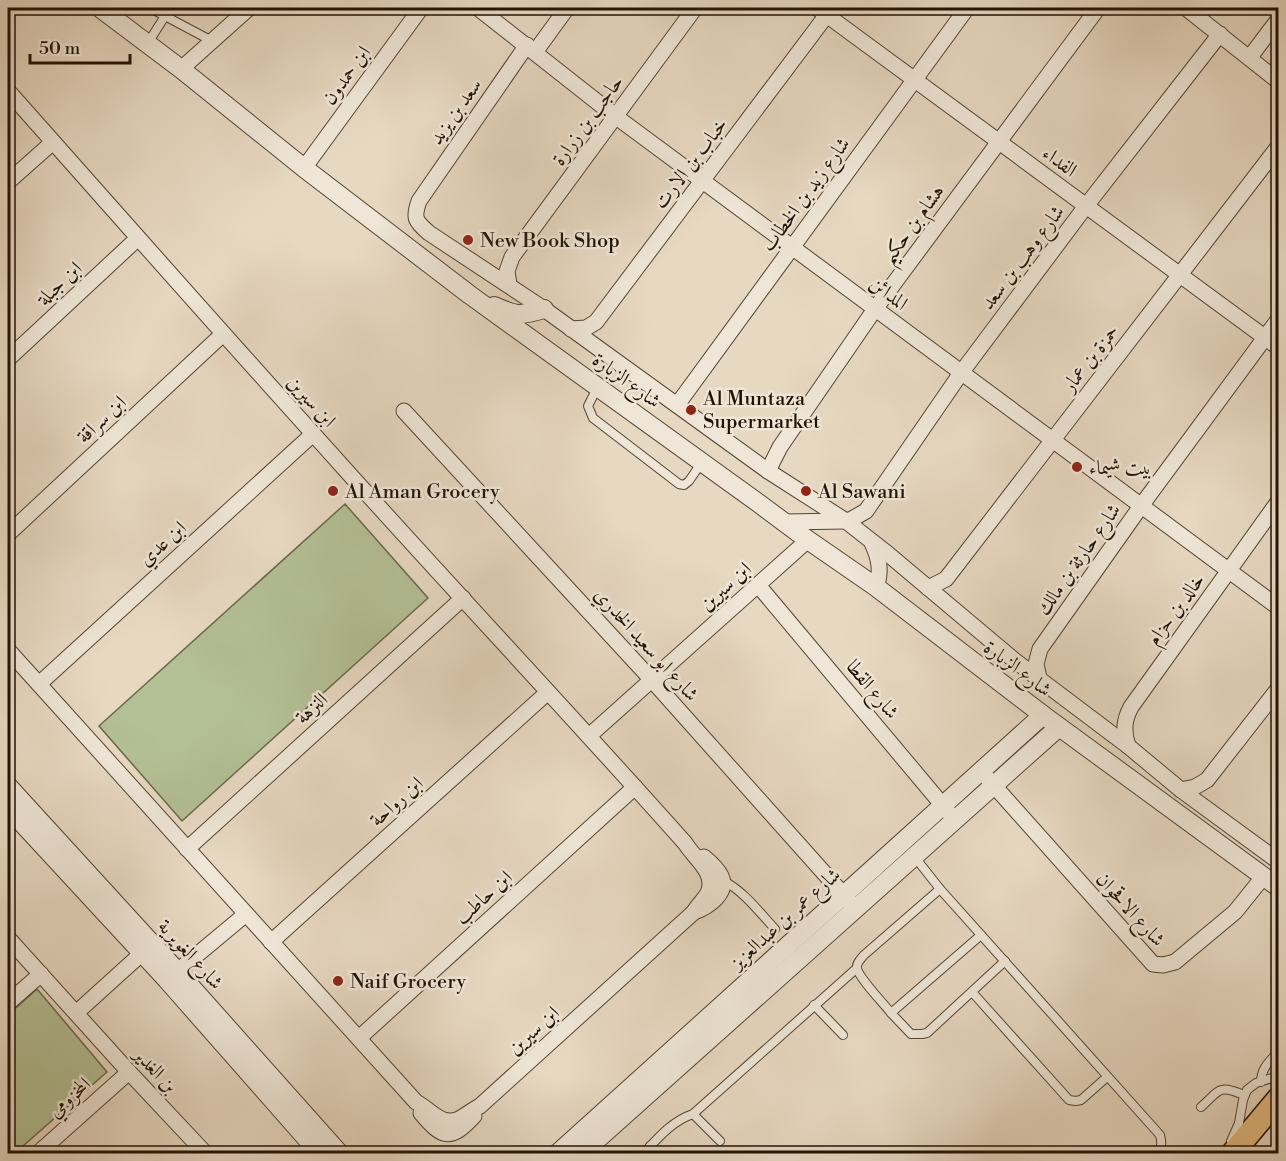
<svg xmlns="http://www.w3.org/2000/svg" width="1286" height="1161" viewBox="0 0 1286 1161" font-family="'Libre Bodoni',Amiri,serif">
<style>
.green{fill:#b3bf94;stroke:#6a684c;stroke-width:1.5}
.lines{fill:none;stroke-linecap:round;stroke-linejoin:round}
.service-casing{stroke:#534433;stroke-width:10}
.minor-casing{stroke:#534433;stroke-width:17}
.tertiary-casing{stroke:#534433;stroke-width:20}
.primary-casing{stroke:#221204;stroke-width:25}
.service{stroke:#efe6d7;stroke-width:8}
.minor{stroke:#efe6d7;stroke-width:15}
.tertiary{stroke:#efe6d7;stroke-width:18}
.primary{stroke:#e4bc80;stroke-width:22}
.poi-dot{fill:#8f2418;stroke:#efe6d7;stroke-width:2}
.labels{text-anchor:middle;stroke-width:5;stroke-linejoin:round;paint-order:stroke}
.street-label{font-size:20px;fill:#221204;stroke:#efe6d7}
.poi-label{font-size:20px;fill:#221204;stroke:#efe6d7;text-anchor:start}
</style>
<rect width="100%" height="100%" fill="#e7d8c1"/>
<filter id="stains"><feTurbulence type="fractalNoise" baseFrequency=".00333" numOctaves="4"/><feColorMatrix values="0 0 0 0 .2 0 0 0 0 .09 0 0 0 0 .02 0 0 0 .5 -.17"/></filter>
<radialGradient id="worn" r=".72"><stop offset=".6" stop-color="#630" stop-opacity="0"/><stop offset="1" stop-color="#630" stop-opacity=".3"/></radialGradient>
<g class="green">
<path d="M345 504 428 598 182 821 99 726Z"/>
<path d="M37 989 107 1072 15 1153H8V1015Z"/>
</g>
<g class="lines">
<g class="service-casing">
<g id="service">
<path d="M150 8 212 41"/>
<path d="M148 43 165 16"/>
<path d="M597 388 588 406 593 418 679 484 684 485 689 481 702 462"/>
<path d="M914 856 940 889 1160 1135C1162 1142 1162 1147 1159 1154"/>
<path d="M722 880C744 891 759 912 775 929"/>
<path d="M981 935 891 1013 911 1034H922L927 1033 1005 961"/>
<path d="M972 992 1069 1100 1076 1101 1081 1100 1107 1077"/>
<path d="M814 1005 843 1035"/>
<path d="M891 1013C885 1005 858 977 857 968 856 963 861 959 864 955L940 889"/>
<path d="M1261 1082C1261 1068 1270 1061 1278 1052"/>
<path d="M1201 1107C1220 1090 1218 1084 1244 1095"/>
<path d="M693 1114 720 1141"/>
<path d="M1231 1141 1239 1123 1243 1100 1247 1090 1256 1083 1278 1076"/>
<path d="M650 1146 658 1154"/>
<path d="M643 1154C658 1138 672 1121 693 1114L857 968"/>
</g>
</g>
<g class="minor-casing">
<g id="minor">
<path d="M478 8 615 116 1278 607"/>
<path d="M817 8 1278 347"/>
<path d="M1186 8 1278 81"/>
<path d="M527 45 419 201C413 218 415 221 429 233L544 309 768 471 846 521 888 554 1014 660 1128 746 1181 790 1278 861"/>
<path d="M535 52 567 8"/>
<path d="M1250 57 1278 20"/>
<path d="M181 69 249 8"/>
<path d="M8 91C119 216 230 342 343 467 456 593 572 716 685 843 694 858 717 873 708 893 704 900 698 905 694 912"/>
<path d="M304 168 421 8"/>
<path d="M8 182 53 142"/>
<path d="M509 285 507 271 512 257 695 8"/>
<path d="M571 329 586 328 596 322 832 8"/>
<path d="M8 359 138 238"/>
<path d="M677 405 967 8"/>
<path d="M404 411 651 679 850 902"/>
<path d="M768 471 780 447 875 309 1098 8"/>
<path d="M784 522 846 521 852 519 866 511 961 373 1086 206 1220 34"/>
<path d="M8 534 223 334"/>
<path d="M872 543C879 558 882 571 876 587"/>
<path d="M758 585 955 820"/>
<path d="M928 588 946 579 1278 147"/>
<path d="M8 650 416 1102C430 1109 441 1127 459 1119 466 1115 473 1110 480 1106L694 912C708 907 729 893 721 876 718 869 710 862 704 857"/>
<path d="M1039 678 1036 664 1040 649 1141 506 1278 320"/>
<path d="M39 684 313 434"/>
<path d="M590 735 808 540"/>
<path d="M1128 746C1123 731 1124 720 1131 707L1278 502"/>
<path d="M981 771 1153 964 1163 965 1175 962 1235 912 1264 876"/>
<path d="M1181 790 1195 787 1207 780 1278 689"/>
<path d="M187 849 463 598"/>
<path d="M8 938 129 1072 206 1154"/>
<path d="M271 942 548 692"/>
<path d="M168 979 246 914"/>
<path d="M8 1003 41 974"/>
<path d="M76 1013 150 946"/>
<path d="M359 1038 635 787"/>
<path d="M421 1113C442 1138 450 1142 474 1116"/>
<path d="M37 1154 129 1072"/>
</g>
</g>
<g class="tertiary-casing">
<g id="tertiary">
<path d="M100 8 181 69 304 168 470 295 757 502 808 540 876 587 1043 715 1278 887"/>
<path d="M494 306C517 316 520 316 544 309"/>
<path d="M8 786 177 971 340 1154"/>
<path d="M8 808 167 980 320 1154"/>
<path d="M557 1154 1043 715"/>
<path d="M581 1154 1059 727"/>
</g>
</g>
<g class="primary-casing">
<path id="primary" d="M1232 1154 1278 1099"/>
</g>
<use href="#service" class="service"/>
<use href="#minor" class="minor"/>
<use href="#tertiary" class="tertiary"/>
<use href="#primary" class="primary"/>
</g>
<g class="poi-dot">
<circle cx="468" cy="240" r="6"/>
<circle cx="691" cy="410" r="6"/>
<circle cx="1077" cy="467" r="6"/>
<circle cx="333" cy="491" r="6"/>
<circle cx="806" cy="491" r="6"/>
<circle cx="338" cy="981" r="6"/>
</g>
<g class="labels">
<g class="street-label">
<text transform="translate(346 75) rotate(-54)" y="7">ابن حمدون</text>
<text transform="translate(455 111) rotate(-55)" y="7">سعد بن يزيد</text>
<text transform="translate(587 120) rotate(-54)" y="7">حاجب بن زرارة</text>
<text transform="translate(1060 161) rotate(36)" y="7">الفداء</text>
<text transform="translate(690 163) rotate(-53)" y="7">خباب بن الارت</text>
<text transform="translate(805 194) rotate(-54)" y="7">شارع زيد بن الخطاب</text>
<text transform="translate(912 224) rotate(-54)" y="7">هشام بن حكيم</text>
<text transform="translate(1022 257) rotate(-53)" y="7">شارع وهب بن سعد</text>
<text transform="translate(59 283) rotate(-43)" y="7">ابن جبلة</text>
<text transform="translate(889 293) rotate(37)" y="7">المدائن</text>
<text transform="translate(1090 358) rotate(-52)" y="7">حمزة بن عمار</text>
<text transform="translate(627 380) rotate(36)" y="7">شارع الزبارة</text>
<text transform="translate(312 401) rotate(48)" y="7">ابن سيرين</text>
<text transform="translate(101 419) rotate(-43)" y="7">ابن سراقة</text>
<text transform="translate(162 543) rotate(-42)" y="7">ابن عدي</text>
<text transform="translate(1078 559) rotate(-55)" y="7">شارع حارثة بن مالك</text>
<text transform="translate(725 586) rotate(-42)" y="7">ابن سيرين</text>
<text transform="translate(1175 609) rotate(-54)" y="7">خالد بن حزام</text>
<text transform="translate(647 644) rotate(48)" y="7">شارع ابو سعيد الخدري</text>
<text transform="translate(1018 668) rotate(37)" y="7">شارع الزبارة</text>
<text transform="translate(873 689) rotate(50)" y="7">شارع القطا</text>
<text transform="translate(311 708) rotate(-42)" y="7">النزهة</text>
<text transform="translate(396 801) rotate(-42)" y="7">ابن رواحة</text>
<text transform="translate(483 897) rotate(-42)" y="7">ابن حاطب</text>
<text transform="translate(1131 909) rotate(48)" y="7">شارع الاقحوان</text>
<text transform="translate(785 918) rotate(-42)" y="7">شارع عمر بن عبدالعزيز</text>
<text transform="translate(191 954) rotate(48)" y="7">شارع الغويرية</text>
<text transform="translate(533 1030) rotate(-42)" y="7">ابن سيرين</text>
<text transform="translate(156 1070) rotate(47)" y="7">بن الغدير</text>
<text transform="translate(69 1097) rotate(-42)" y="7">المخزومي</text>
</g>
<g class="poi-label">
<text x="480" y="247">New Book Shop</text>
<text x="703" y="405">Al Muntaza<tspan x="703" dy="23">Supermarket</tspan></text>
<text x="1089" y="474">بيت شيماء</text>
<text x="345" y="498">Al Aman Grocery</text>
<text x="818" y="498">Al Sawani</text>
<text x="350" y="988">Naif Grocery</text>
</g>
</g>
<rect width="1286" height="1161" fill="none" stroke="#e7d8c1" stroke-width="30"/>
<rect x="9" y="9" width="1268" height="1143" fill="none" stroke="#221204" stroke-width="3"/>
<rect x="15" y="15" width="1256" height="1131" fill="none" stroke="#221204" stroke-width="1.5"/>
<path d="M30 54v9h100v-9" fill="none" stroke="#221204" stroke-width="3"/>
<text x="39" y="54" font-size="18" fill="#221204" stroke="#efe6d7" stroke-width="4.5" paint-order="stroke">50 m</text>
<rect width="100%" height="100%" filter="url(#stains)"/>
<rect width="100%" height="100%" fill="url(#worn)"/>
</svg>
